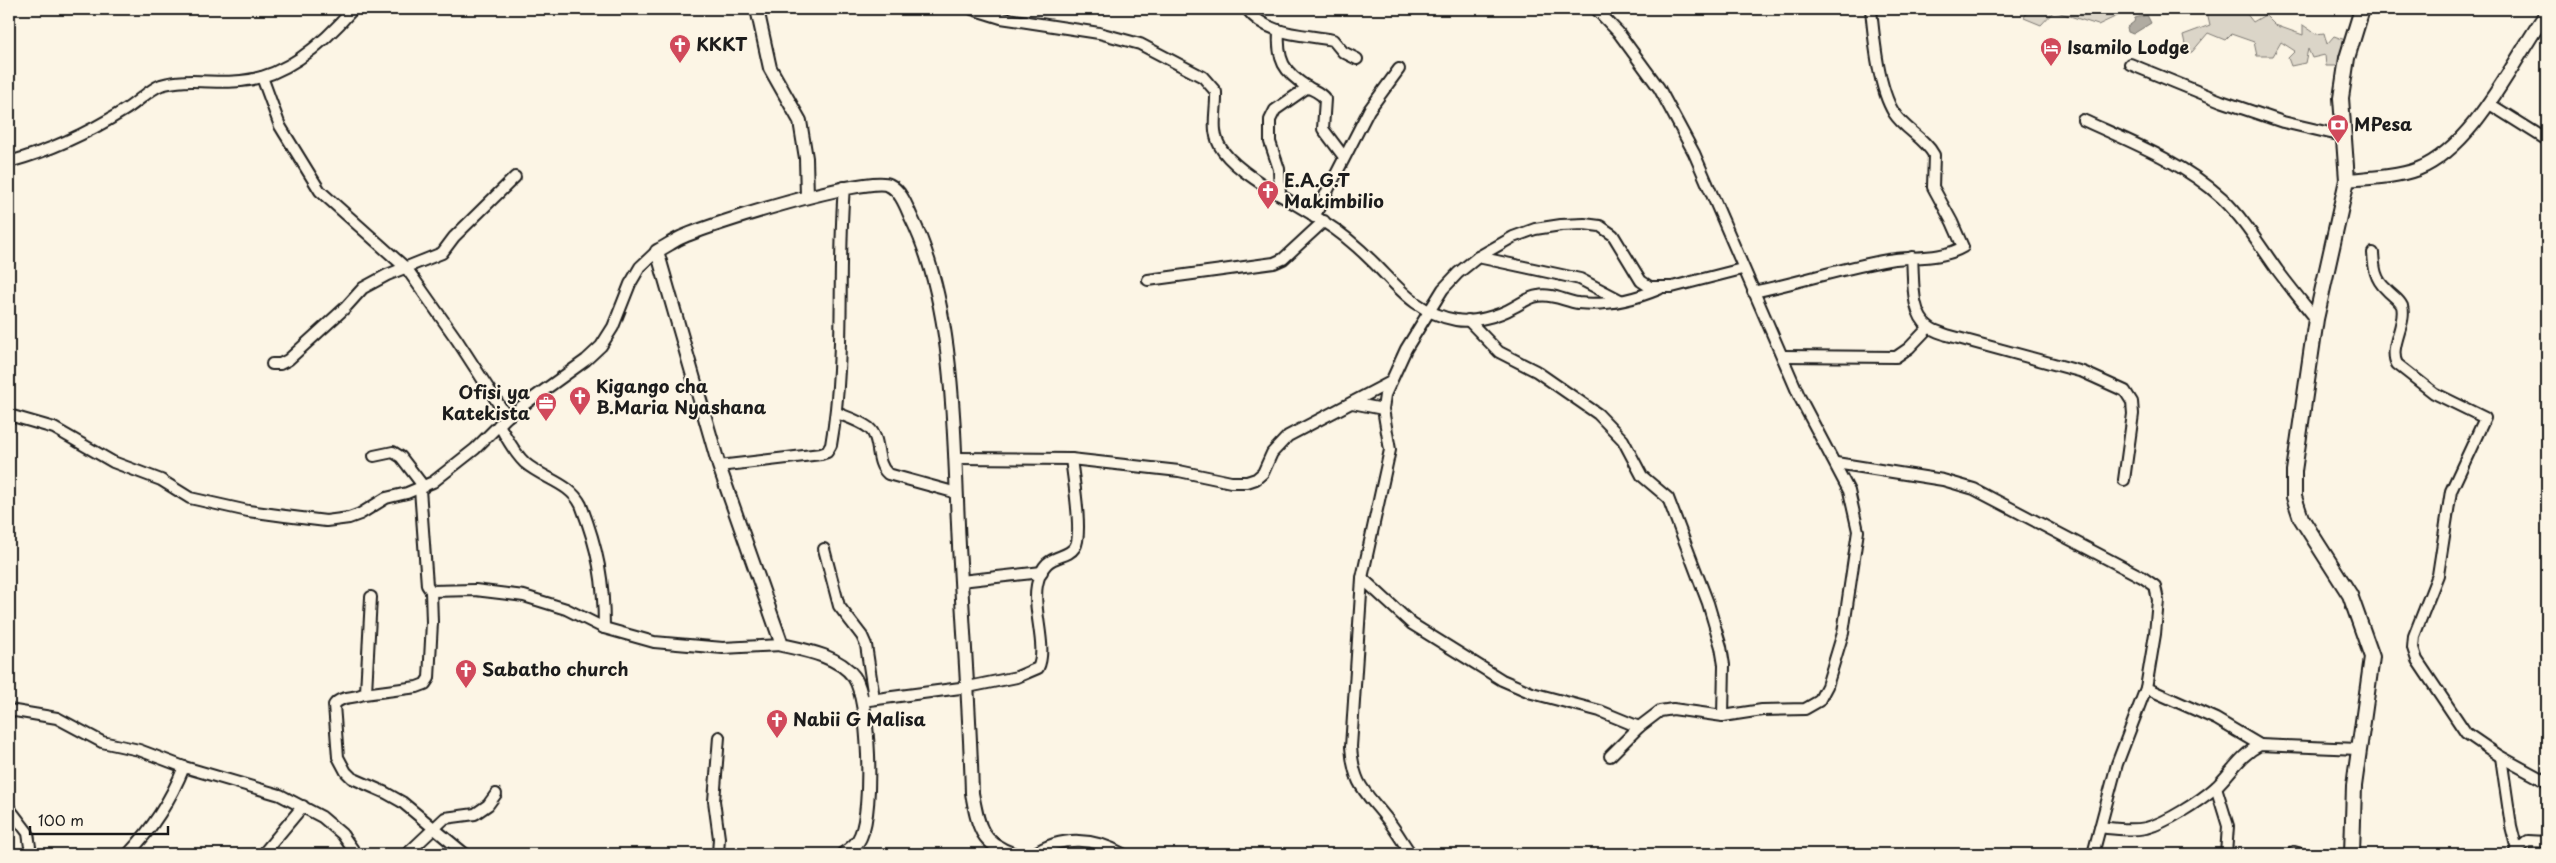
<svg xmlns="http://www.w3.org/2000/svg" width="2556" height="863" viewBox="0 0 2556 863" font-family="'Playpen Sans',sans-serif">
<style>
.green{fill:#dbd5c8;stroke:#7c7872}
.water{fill:#b0aba1;stroke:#75726c}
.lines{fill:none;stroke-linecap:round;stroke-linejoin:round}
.minor-casing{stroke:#1c1c1c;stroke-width:14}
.tertiary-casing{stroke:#1c1c1c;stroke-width:16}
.secondary-casing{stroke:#1c1c1c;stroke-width:18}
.minor{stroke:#fcf5e5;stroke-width:10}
.tertiary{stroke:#fcf5e5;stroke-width:12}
.secondary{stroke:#fcf5e5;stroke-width:14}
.labels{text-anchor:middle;stroke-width:4;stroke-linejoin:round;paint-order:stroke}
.poi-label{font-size:18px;font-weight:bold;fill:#1c1c1c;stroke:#fcf5e5;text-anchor:start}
</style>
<rect width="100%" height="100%" fill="#fcf5e5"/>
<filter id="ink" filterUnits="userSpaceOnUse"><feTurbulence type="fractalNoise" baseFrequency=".02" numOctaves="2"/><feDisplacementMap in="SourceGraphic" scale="10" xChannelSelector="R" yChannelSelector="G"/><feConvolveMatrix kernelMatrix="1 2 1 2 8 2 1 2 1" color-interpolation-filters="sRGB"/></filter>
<g filter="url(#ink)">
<g class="green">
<path d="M2028 9H2085L2089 13 2104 9H2132L2098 25 2054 11 2041 25 2024 18Z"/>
<path d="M2198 9H2226L2225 11 2246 13 2253 22 2265 15 2275 25 2303 35V25L2316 34 2324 33 2327 44 2334 36 2348 41 2340 66H2326L2325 55 2312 58 2308 49 2305 63 2291 66 2288 58 2295 51 2281 42 2273 56H2257L2254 42 2231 34 2225 40 2208 33 2192 52 2187 53 2183 35 2210 25 2207 12Z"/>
</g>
<path class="water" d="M2147 15 2151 23 2133 34 2128 32 2127 27 2134 22 2135 18Z"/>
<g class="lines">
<g class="minor-casing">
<g id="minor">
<path d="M972 9 1001 18 1099 33 1140 44 1203 77 1216 92C1217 113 1209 132 1223 151 1242 177 1296 203 1324 222 1342 233 1359 248 1374 263 1399 288 1417 313 1456 320 1473 323 1499 316 1514 307 1522 303 1529 297 1538 296 1551 293 1565 301 1578 303 1605 306 1635 299 1659 289"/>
<path d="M1247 9C1267 36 1303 34 1333 40L1343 52 1357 59"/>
<path d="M1596 9 1618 32 1659 88 1694 153 1800 398 1849 491 1858 531 1843 633 1827 686 1819 701 1805 709 1762 710 1723 716 1673 709 1660 711 1639 727 1610 756"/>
<path d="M1279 30C1277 60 1283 72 1309 88 1315 91 1321 93 1325 99L1323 129 1344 157"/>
<path d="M2130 64 2221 101 2283 122 2343 136"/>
<path d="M262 77 280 126 320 191 407 269 457 340 507 417"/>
<path d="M2488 103 2547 140"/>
<path d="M2083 120C2131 142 2183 162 2222 198 2244 219 2260 246 2278 271 2290 287 2303 303 2316 319"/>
<path d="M9 162C49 151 88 133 123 111 136 104 148 90 161 85 187 77 214 84 241 81 286 77 325 42 353 9"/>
<path d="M1280 195 1279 169 1270 142V120L1275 110 1308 87"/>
<path d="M1314 217 1369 110 1399 69"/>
<path d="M2373 253C2374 268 2375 279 2386 289 2391 295 2399 299 2402 306 2407 324 2388 347 2397 364L2434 393 2485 418 2451 491 2438 575 2414 636 2413 648 2417 660 2466 733 2501 757 2547 782"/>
<path d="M1478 257 1580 279 1620 300"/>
<path d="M1912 257C1914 278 1910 313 1929 327 1934 331 1942 333 1947 335L2083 372 2125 391 2132 402 2133 414 2124 480"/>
<path d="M1148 280 1274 263 1283 259 1324 221"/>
<path d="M1753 292C1798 283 1842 268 1888 260 1912 256 1941 260 1963 247L1952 222 1933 187 1934 155C1925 138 1904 129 1894 113 1878 87 1874 39 1871 9"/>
<path d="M1468 320 1499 352 1536 371 1598 414 1623 440 1642 476 1668 498 1708 603 1721 647 1724 665 1723 716"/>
<path d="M1783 356 1896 357 1909 348 1929 327"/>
<path d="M272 364H280L288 360 345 308 363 288 387 275 442 253 454 237 515 177"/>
<path d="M1352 403 1383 409"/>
<path d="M837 413C847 417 860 421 869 428 882 439 874 462 888 474L957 493"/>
<path d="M9 415 54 428 113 462 161 480 190 498 248 511 285 516 326 521 349 518 360 514 386 498 407 493 433 482 475 449 507 417 586 360 601 346 613 327 630 284 640 267 657 251"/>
<path d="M499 425C507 438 514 453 525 463 544 479 570 483 581 505 598 549 604 581 604 628"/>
<path d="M374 456 393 452 401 457 424 487"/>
<path d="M956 458 1071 459 1179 471 1231 482H1247L1256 479 1263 473 1272 453 1288 436 1389 383"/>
<path d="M1836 463 1943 480 1974 489 2142 577 2155 586 2158 600 2155 634 2146 688 2117 764 2093 854"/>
<path d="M719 466 821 454 827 452 831 445C846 360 837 273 844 187"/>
<path d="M420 489 427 585 431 591 475 590 524 596 566 609 604 628 654 642 723 648 782 645"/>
<path d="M824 549 839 606 862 636 866 645 874 698"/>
<path d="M1362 578 1412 624 1502 680 1532 693 1600 711 1639 727"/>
<path d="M961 581 1042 572"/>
<path d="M371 597 366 692C357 700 342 694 334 705L338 757 346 772 352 778 386 793 402 802 465 854"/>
<path d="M2146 688 2216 719 2260 745"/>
<path d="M364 694 417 687 425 684 429 678 432 622 431 591"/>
<path d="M862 701 968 687 1017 677 1038 668C1048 648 1032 610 1037 585 1044 550 1065 562 1075 547 1083 535 1073 475 1071 459"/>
<path d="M9 710 57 718 102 742 139 750 184 767 280 795 322 817 342 834 356 854"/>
<path d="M2501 757 2511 826 2517 850"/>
<path d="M2216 787 2228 826 2226 854"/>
<path d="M9 808 28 833 31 854"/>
<path d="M2100 827C2115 829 2131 831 2146 828 2166 823 2200 801 2216 787 2231 773 2240 755 2260 745L2358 749"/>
<path d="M2294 852 2301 854"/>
<path d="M2514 853 2528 841 2547 842"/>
<path d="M128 854C152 829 171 799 184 767"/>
<path d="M263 854 303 806"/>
<path d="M407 854 445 818 475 814 488 805 496 794"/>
<path d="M718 854 719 838 714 801 719 737"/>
<path d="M1034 854C1062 835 1095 838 1123 854"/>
<path d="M1411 854C1403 843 1396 830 1387 819 1364 790 1354 786 1351 747L1362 578 1390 450 1383 409 1385 395 1406 349 1443 289 1458 273 1478 257 1513 237 1535 229 1561 225 1584 224 1600 226 1613 235 1641 281 1650 287H1672L1742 269"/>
</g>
</g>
<g class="tertiary-casing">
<g id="tertiary">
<path d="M757 9 770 68 800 121 806 158 807 196"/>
<path d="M2347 180C2370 178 2397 177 2418 169 2475 146 2513 60 2547 12"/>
<path d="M843 854C851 849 858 844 861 835 873 809 870 700 854 677 839 656 805 650 782 645L719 466 657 251C665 247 672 242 680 238 707 225 867 175 889 185 901 191 906 206 911 217 959 313 953 457 960 563 964 640 970 717 972 793 978 825 980 843 1013 854"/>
</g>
</g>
<g class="secondary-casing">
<path id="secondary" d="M2352 854 2354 786 2372 657 2350 595 2301 518 2294 497V471L2316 319 2347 180 2341 98 2347 58 2362 9"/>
</g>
<use href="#minor" class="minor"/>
<use href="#tertiary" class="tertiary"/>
<use href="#secondary" class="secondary"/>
</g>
</g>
<defs>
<g id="church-pin" transform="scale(1.125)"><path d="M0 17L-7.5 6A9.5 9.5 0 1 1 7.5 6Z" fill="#d1495b" stroke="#fcf5e5"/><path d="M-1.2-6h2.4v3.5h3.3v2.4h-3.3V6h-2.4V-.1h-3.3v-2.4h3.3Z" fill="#fff"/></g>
<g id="hotel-pin" transform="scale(1.125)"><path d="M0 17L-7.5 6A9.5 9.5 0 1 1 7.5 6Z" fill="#d1495b" stroke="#fcf5e5"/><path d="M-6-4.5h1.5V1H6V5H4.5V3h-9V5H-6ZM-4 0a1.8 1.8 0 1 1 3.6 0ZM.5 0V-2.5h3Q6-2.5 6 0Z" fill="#fff"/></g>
<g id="bank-pin" transform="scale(1.125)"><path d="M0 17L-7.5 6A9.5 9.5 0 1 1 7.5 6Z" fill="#d1495b" stroke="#fcf5e5"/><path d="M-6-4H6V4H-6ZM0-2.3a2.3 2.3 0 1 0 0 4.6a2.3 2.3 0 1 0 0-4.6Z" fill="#fff"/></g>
<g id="office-pin" transform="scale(1.125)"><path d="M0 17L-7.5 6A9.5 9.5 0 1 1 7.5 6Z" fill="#d1495b" stroke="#fcf5e5"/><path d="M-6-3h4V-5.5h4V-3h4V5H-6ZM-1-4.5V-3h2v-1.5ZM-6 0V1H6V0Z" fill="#fff"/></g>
</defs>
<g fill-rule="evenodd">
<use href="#church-pin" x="680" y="45"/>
<use href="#hotel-pin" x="2051" y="48"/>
<use href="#bank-pin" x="2338" y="125"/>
<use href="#church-pin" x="1268" y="191"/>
<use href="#church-pin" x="580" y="397"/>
<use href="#office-pin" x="546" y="403"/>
<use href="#church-pin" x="466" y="670"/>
<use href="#church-pin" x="777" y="720"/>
</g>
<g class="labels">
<g class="poi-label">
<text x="696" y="51">KKKT</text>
<text x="2067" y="54">Isamilo Lodge</text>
<text x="2354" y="131">MPesa</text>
<text x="1284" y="187">E.A.G.T<tspan x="1284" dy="21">Makimbilio</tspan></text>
<text x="596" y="393">Kigango cha<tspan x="596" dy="21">B.Maria Nyashana</tspan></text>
<text x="530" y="399" text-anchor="end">Ofisi ya<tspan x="530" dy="21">Katekista</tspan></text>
<text x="482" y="676">Sabatho church</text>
<text x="793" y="726">Nabii G Malisa</text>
</g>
</g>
<rect width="2556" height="863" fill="none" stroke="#fcf5e5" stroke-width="30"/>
<rect x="15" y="15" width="2526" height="833" fill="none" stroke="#1c1c1c" stroke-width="2" filter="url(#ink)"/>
<path d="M30 826v8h138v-8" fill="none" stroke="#1c1c1c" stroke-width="2.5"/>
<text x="38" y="826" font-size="15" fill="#1c1c1c" stroke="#fcf5e5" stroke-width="4" paint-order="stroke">100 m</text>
</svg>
